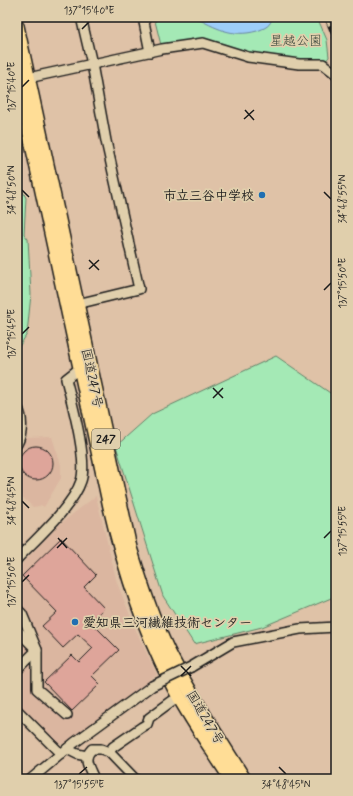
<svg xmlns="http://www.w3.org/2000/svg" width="353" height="796" viewBox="0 0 353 796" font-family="Mynerve,'Klee One',sans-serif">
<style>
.built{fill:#dbb6a0}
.green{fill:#a4e9b5;stroke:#608268}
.water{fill:#9dcef9;stroke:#6987a1}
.building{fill:#dea59a;stroke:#1c1c1c}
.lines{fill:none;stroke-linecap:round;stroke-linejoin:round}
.minor-casing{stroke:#1c1c1c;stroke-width:12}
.highway-casing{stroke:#1c1c1c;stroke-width:16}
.minor{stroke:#e0cfac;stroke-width:9}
.highway{stroke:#ffdd96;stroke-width:13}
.rail-casing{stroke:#1c1c1c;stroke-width:4.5}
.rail{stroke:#e0cfac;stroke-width:3;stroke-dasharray:9;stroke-linecap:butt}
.minor-bridge-casing{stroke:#1c1c1c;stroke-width:12;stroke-linecap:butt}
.minor-bridge{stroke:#e0cfac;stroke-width:9}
.ticks{fill:none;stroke:#1c1c1c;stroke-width:1.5}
.poi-dot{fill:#1f6fb2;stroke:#e0cfac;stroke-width:1.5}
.labels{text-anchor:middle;stroke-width:3.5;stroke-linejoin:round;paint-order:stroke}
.shield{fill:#e0cfac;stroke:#575247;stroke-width:1}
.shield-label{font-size:12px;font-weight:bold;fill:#1c1c1c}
.park-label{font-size:13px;fill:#37453b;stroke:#e0cfac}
.poi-label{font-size:13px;font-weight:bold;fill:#1c1c1c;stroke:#e0cfac;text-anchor:end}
.street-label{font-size:13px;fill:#1c1c1c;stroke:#e0cfac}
.neatline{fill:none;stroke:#1c1c1c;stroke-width:1.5}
.ticks-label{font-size:10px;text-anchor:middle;fill:#1c1c1c}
</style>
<rect width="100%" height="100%" fill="#dfc2a7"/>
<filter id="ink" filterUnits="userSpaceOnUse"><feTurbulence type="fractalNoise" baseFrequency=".025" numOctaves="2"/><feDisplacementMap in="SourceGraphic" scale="8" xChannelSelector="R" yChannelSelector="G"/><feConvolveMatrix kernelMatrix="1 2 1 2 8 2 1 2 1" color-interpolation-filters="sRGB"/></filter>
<g filter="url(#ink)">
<g class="built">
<path d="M52 437 61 465V478L44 507 41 505 39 506 33 507 17 492V457L26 438Z"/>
<path d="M96 496 117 583 137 633 157 675 149 679 150 682 66 744 58 743 17 701V569L60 524Z"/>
</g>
<g class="green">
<path d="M154 17H317L327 40 329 57 323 64H299L203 43 162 49Z"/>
<path d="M17 179 26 198 24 234 28 239 31 294 27 334 17 350Z"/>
<path d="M276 356 336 397V596L262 627 194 644 163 596 116 446 152 414Z"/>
</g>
<path class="water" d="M194 17H272C271 26 265 28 257 31 232 38 216 28 194 17Z"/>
<g class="building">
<circle cx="36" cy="463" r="17"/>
<path d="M61 538 96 575 84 587 104 608 91 622 119 650 92 676 100 684 72 711 44 682 72 655 79 662 93 648 78 634 63 648 42 626 57 612 22 576Z"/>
</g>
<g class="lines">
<g class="minor-casing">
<g id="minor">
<path d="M143 17 150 52"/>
<path d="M28 78 162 49 203 43 248 57 299 64H323L336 74"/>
<path d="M77 304 139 289 106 141 92 64 81 17"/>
<path d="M17 406C23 417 23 433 17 444"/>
<path d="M17 559C36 539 73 506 81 481 88 460 72 403 66 379L80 368"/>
<path d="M17 609 22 614 37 650 17 670"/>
<path d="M17 630 37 650V689L67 715"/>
<path d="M191 667 233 642 300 629 336 627"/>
<path d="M17 710 61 754"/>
<path d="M67 749 77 754 87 756"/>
<path d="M109 752 113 747 142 727 147 724 149 718 172 701"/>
<path d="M31 779 74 743 152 686"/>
<path d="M94 779C89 767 82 759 92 749H101L109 752 135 779"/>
</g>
</g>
<g class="highway-casing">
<g id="highway">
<path d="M17 26 130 548C141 583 152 618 168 651 190 695 218 737 244 779"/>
<path d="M17 75 110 507C124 567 142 626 170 680 187 715 210 746 231 779"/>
</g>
</g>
<use href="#minor" class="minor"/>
<use href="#highway" class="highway"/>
<g class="rail-casing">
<g id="rail">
<path d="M326 17 336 41"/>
<path d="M334 17 336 21"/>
</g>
</g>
<use href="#rail" class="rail"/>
<g class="minor-bridge-casing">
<path id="minor-bridge" d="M152 686 191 667"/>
</g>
<use href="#minor-bridge" class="minor-bridge"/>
</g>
</g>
<path class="ticks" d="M82 29 89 22M22 87 29 80M245 110 254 120M244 119 254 110M22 190 29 197M324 192 331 199M89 260 99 270M89 269 99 260M324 290 331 283M22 334 29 327M213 388 223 398M213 398 223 388M22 501 29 508M58 538 67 548M324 538 331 531M57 548 67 538M22 582 29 575M181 666 191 676M181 676 191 666M279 767 286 774M79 774 87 767"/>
<g class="poi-dot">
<circle cx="262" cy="195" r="4"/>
<circle cx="75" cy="622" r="4"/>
</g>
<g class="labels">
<rect class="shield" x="92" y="429" width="28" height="20" rx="3"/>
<g class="shield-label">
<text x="106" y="443">247</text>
</g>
<g class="park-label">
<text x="296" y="45">星越公園</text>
</g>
<g class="poi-label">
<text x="254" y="200">市立三谷中学校</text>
<text x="83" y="627" text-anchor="start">愛知県三河繊維技術センター</text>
</g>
<g class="street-label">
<text transform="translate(93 378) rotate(78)" y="5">国道247号</text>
<text transform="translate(206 717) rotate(59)" y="5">国道247号</text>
</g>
</g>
<rect width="353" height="796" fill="none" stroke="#e0cfac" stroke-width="44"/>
<rect x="22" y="22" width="309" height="752" class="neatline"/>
<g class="ticks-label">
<text x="89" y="14">137°15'40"E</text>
<text transform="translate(11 87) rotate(-90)" y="4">137°15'40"E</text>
<text transform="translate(11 190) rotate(-90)" y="4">34°48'50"N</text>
<text transform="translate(342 199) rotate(-90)" y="4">34°48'55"N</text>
<text transform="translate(342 283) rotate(-90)" y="4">137°15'50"E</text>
<text transform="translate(11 334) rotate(-90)" y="4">137°15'45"E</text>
<text transform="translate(11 501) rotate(-90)" y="4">34°48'45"N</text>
<text transform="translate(342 531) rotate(-90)" y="4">137°15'55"E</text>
<text transform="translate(11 582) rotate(-90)" y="4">137°15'50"E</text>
<text x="79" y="788">137°15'55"E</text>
<text x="286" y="788">34°48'45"N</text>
</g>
</svg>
